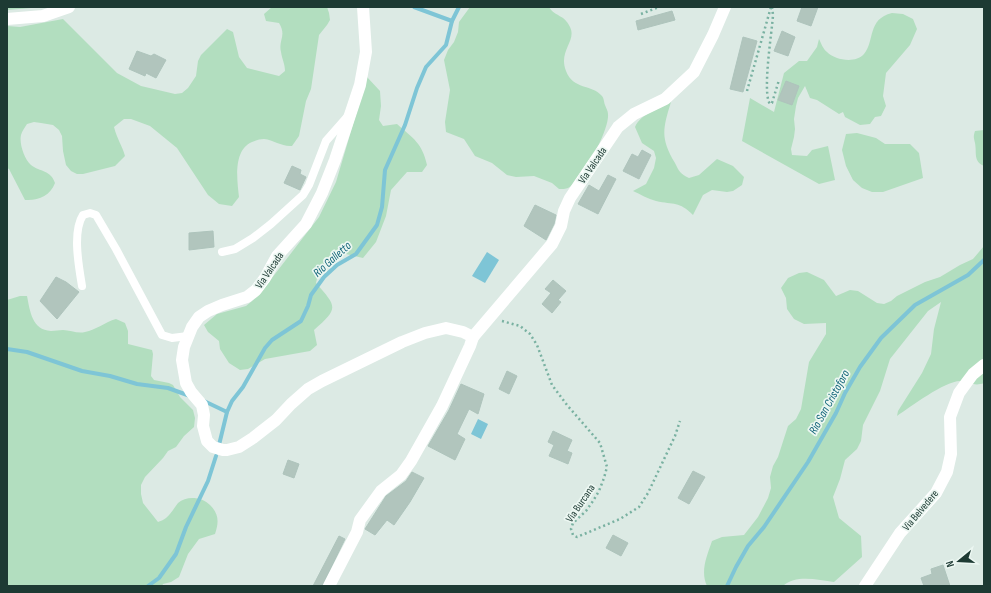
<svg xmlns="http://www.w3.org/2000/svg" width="991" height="593" viewBox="0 0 991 593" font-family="'Sofia Sans Condensed',sans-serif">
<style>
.green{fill:#b2debf}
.water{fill:#7ec5d6}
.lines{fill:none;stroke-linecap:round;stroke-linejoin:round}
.stream{stroke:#7ec5d6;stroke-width:4}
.building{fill:#b1c5bd;stroke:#aec4bc}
.path{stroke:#79b1a1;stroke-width:2.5;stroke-dasharray:2 3;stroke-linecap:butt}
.service{stroke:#fff;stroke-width:8}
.minor{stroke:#fff;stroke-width:12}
.labels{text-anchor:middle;stroke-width:3.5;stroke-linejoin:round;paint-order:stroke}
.street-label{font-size:11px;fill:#1d3a33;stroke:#ecf7f2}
.water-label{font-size:12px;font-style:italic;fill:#13667a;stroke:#ecf7f2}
</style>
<rect width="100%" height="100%" fill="#dceae4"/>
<g class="green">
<path d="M7 7H43L7 10Z"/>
<path d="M272 7H327L329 13 330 20 327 25 319 35 311 89 306 101 299 136 292 146C282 147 274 140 264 139 260 139 257 140 252 142 233 150 237 180 239 197L232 206 219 204 208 195 177 148 150 126 131 119H124L114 127C117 139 122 145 125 156L115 166 83 174H77L71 171 66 165 63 151 62 136 59 130 53 125 41 123 34 122 27 124C25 127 22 131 21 135 19 143 24 159 31 165 40 172 51 170 55 183 50 196 38 201 25 200L9 169 7 168V26L20 27 63 19 117 73 141 86 175 94 182 93 188 88 196 76 198 61 201 55 227 29 233 32 239 57 247 68 279 76 285 71C285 64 282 59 281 52 278 40 287 36 279 23L266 21 264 14Z"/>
<path d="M470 7H549C555 17 564 14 570 27 577 41 558 51 566 71 573 90 592 84 602 96 604 98 604 103 605 105 606 108 608 111 608 114 609 124 599 145 594 154 591 158 587 162 585 166 581 173 576 184 568 188 566 189 562 189 559 189L552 183 534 176 516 177 507 175 492 163 475 156 464 139 446 132 445 122 450 90 444 60 448 50 454 42 458 32 459 22Z"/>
<path d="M892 13 903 14 913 19 917 29 910 45 886 73 883 96 886 106 881 116 875 117 870 124 860 125 845 117 843 112 839 114 817 100 810 98 805 86 798 98 796 106 794 119 795 129 794 137 791 149 792 155 807 156 812 150 828 146 835 180 819 184 742 141 750 98 774 112 784 73 799 61H807L817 47 819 39C821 43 823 49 827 52 835 60 855 64 864 54 875 41 867 19 892 13Z"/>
<path d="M367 77 380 91 381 106 379 120 383 126 397 124C414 139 422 143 427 165L422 172H407L391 190 386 216 376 242 363 258 346 254 319 270 316 283C337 307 339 308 314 330L317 345 310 351 265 359 248 369 240 370 229 363 220 349 219 341 208 332 204 325 217 314 246 306 258 296 319 217 336 182Z"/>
<path d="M671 102C663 128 660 138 675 163 679 171 680 174 689 178L699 175 717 159 733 166 744 177 742 185 733 191 727 192 712 190 703 195 693 215C679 201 674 205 656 201 648 199 640 194 633 191L646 184 654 168 656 158 654 151 642 143 635 127C641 113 659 110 671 102Z"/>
<path d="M984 130V166C973 161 977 153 975 143 974 138 973 137 975 131Z"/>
<path d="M857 133 876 138 885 144H910L919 153 923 178 883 192H872L862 188 853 180 846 166 842 150 846 134Z"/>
<path d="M984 246V383C973 387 970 381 960 381 945 381 910 407 897 416L898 411 922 373 931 354 934 329 941 302 928 311 890 359 880 391 863 425 861 441 857 449 845 460 840 479 833 497 839 518 861 536 862 557 834 582C818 580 796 574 783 586H707C700 571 707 556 712 541L722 537 744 535 758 517 768 498 771 488 770 477 773 466 778 457 788 426 796 419 801 409 809 362 826 334V323L804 324 794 319 787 309 786 298 781 288 788 278 799 273 807 272 824 280 836 296 850 290 858 291 877 303 884 304 891 301 897 296 925 282 940 277 960 265 973 259Z"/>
<path d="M20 296H27C30 311 32 330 51 331 55 331 59 330 63 330 70 330 78 334 85 332 96 330 105 322 116 319L125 323 128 331V344L152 350 153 354 151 376 154 380 169 383 173 385 180 397 193 410 195 418 194 427 184 436 176 447 168 451 163 458 145 477 141 485V494L143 503 158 522C160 521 164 520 166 518 171 514 174 508 178 503 187 495 202 497 210 505 219 514 219 522 215 534L199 539 188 554 179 577 171 582 163 584 162 586H7V300Z"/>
</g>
<g class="water">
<path d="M487 252 499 260 485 283 472 276Z"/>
<path d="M478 419 488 424 481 439 471 434Z"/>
</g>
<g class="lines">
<g class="stream">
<path d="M414 7 452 21"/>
<path d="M7 349 27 352 82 371 110 376 137 384 168 388 190 396"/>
<path d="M204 401 227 412"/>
<path d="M219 445 227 412 232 401 243 387 265 348 272 340 301 321 308 306 311 295 324 277 337 265 356 254 377 225 382 207 385 170 405 125 417 88 426 67 446 45 452 21 459 7"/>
<path d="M148 586 159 578 176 554 186 527 208 481 216 456"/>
<path d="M727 586 736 567 748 546 764 527 808 462 836 413 845 393 860 367 881 338 915 305 968 275 984 260"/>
</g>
</g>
<g class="building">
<path d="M802 7H818L811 26 797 21Z"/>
<path d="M672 11 675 20 638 30 636 21Z"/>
<path d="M782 31 795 37 788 56 774 51Z"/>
<path d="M743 37 757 41 743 92 730 89Z"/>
<path d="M137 51 151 56 154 54 166 60 156 78 146 73 145 76 129 69Z"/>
<path d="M786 81 799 86 792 105 778 100Z"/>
<path d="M642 150 651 155 639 179 623 171 632 154 638 157Z"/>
<path d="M292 166 301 170 300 174 306 177 300 190 284 183Z"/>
<path d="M608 175 616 179 598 214 578 204 589 185 599 191Z"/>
<path d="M535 205 556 215 554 224 546 240 524 226Z"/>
<path d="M213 231 214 247 189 250V233Z"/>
<path d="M56 277 66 282 79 292 57 319 40 301Z"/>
<path d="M553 280 566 291 558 300 561 302 552 313 542 304 551 293 545 289Z"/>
<path d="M507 371 517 376 509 394 499 389Z"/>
<path d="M461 384 484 394 478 414 469 409 457 434 465 439 455 460 428 446 449 410Z"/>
<path d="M553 431 572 440 567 451 572 453 568 464 549 456 554 445 548 442Z"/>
<path d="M288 460 299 464 294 478 283 474Z"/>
<path d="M693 471 705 477 689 504 678 498Z"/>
<path d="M412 472 424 478 410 502 394 525 387 520 375 535 365 529 386 496 406 481Z"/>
<path d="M613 535 628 543 621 556 606 548Z"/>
<path d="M339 536 345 539 322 586H313Z"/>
<path d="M943 565 950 586H924L921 578 932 574 931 569Z"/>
</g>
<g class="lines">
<g class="path">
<path d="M772 7 773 15C772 32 762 93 770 104L772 103 779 80"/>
<path d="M641 14 659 7"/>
<path d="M747 91 771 7"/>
<path d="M502 321 520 326 530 334 537 345 552 385 567 405 600 443 607 467 604 478 599 491 593 501 586 511 573 523 571 529 573 535 577 537 620 519 639 507 648 493 675 436 680 421"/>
</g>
<g class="service">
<path d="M222 252 235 249 253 238 271 224 303 195 309 185 326 141 348 116"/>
<path d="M82 286C79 267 72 232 83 215L90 213 96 215 116 249 162 335 172 338 188 336"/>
</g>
<g class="minor">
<path d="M7 19 43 16 69 7"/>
<path d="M473 337 552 244 561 226 564 211 570 198 618 127 634 114 665 99 694 72 713 35 725 7"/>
<path d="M329 586 357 532 360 520 381 491 401 475 411 461 442 406 470 346 473 337 463 332 446 328 425 333 402 342 322 381 308 389 291 404 276 420 253 438 239 447 227 450H223L213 447 207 441 203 426 204 415 202 405 191 392 186 383 182 360 184 347 192 327 199 317 208 311 222 305 247 297 256 290 265 278 277 256 306 224 322 193 335 160 360 85 366 52 363 7"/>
<path d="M865 586 900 533 936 493 947 472 951 454 950 417 959 393 967 382 973 374 984 365"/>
</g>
</g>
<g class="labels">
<g class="street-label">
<text transform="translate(592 165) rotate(-56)" y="4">Via Valcada</text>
<text transform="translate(269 270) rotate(-56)" y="4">Via Valcada</text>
<text transform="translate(580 503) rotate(-56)" y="4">Via Burcana</text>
<text transform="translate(920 510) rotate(-50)" y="4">Via Belvedere</text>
</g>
<g class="water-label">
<text transform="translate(332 259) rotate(-42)" y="4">Rio Galletto</text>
<text transform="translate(829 402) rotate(-61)" y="4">Rio San Cristoforo</text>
</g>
</g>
<rect width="991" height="593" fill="none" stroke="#1d3a33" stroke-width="16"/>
<g transform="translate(959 561) rotate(252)" stroke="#ecf7f2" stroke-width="3" paint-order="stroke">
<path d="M0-3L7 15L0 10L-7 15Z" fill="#1d3a33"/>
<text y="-6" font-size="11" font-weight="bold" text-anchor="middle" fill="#1d3a33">N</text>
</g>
</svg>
